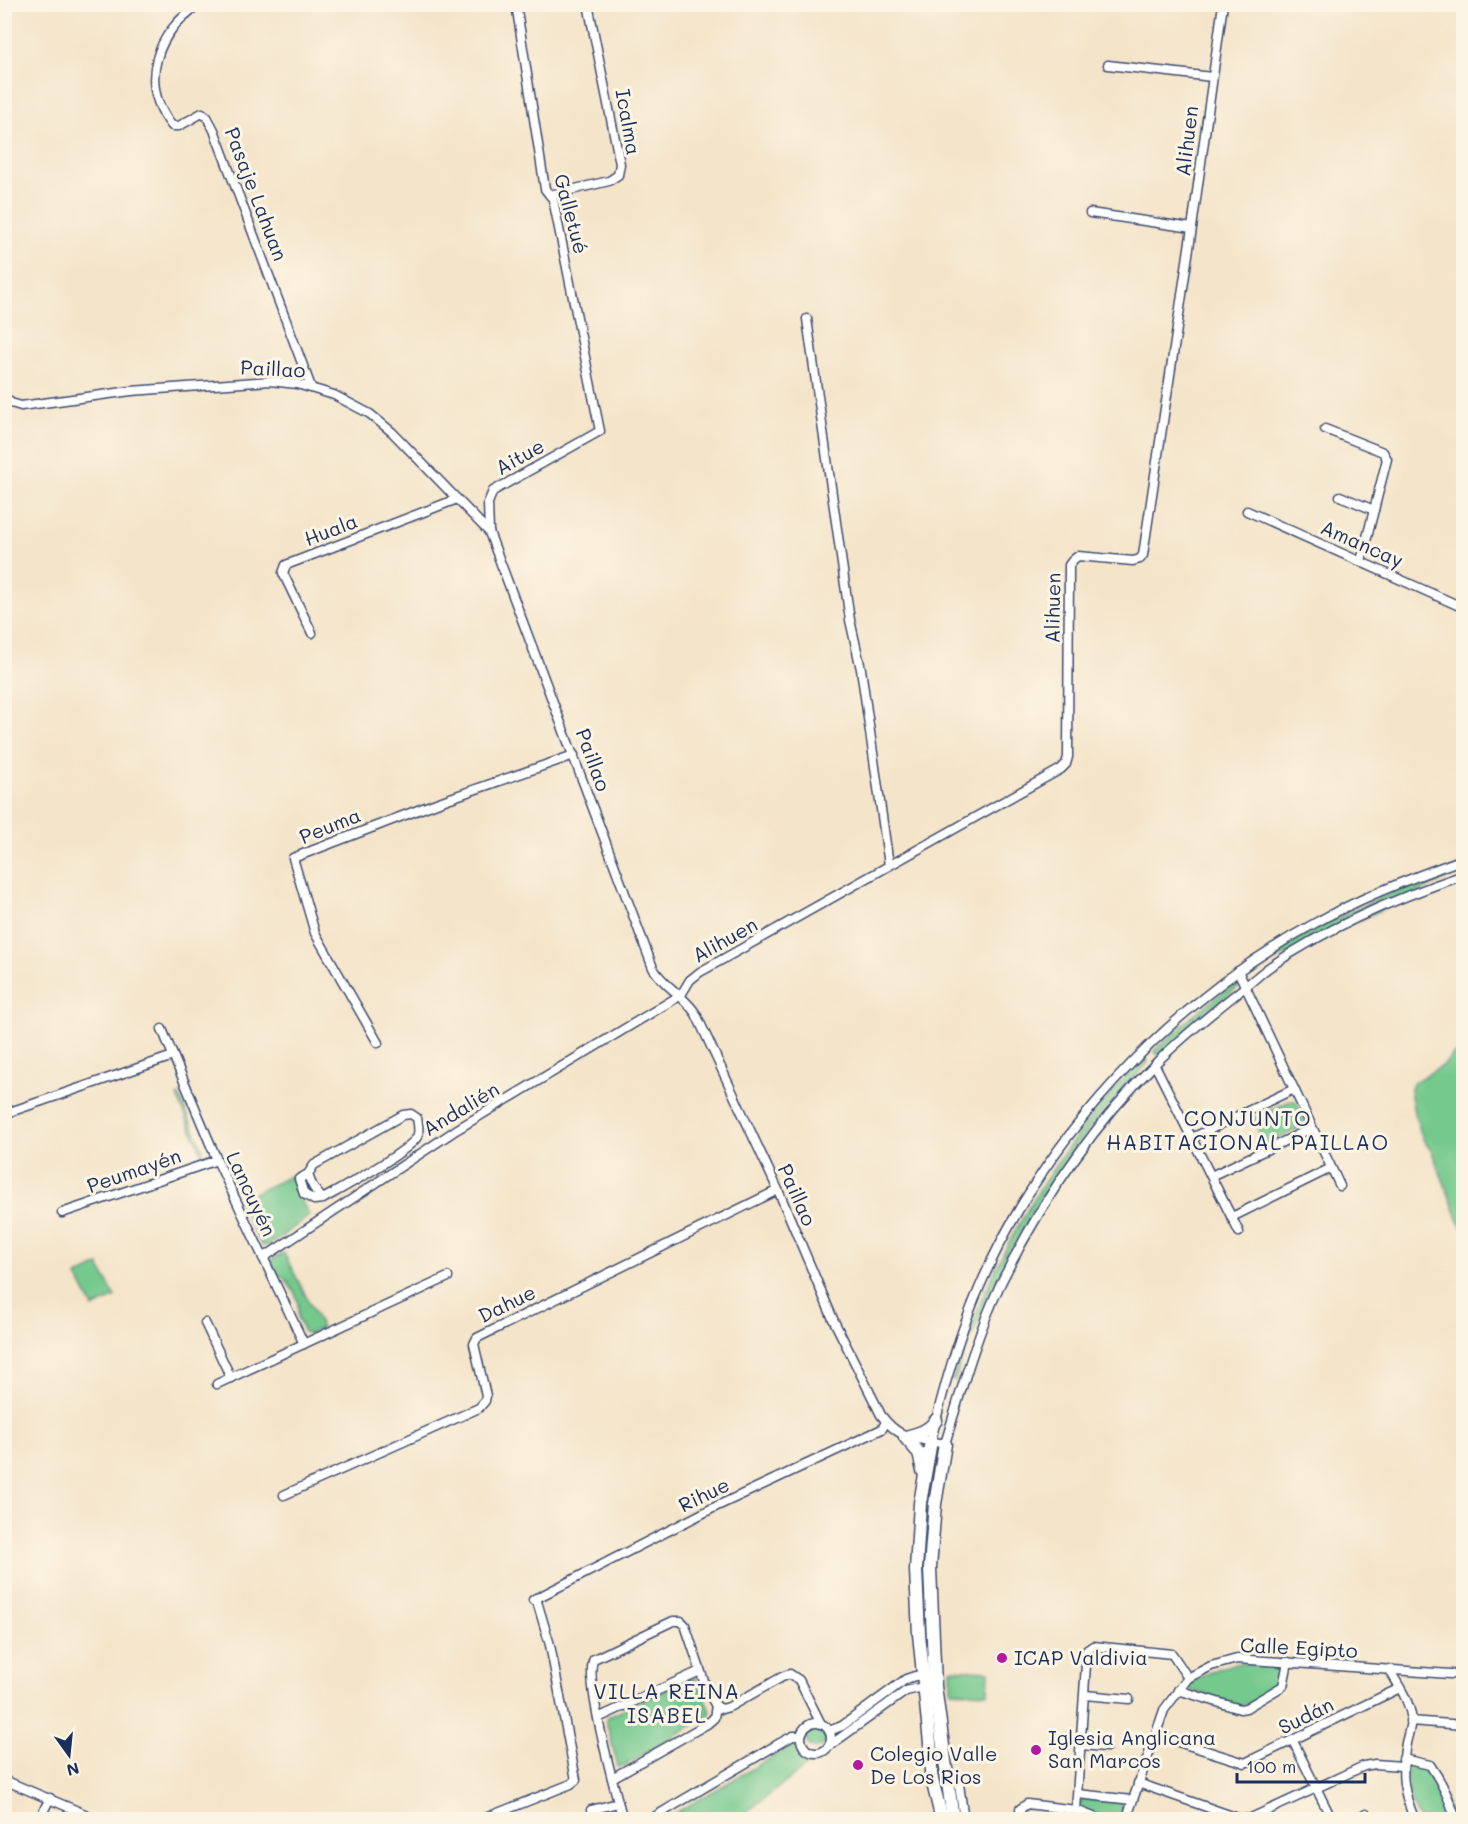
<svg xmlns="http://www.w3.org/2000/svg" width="1468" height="1824" viewBox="0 0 1468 1824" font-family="Mali,sans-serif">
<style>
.green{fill:#74c98d;stroke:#487c76;stroke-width:1.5}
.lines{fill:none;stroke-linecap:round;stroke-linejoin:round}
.street-casing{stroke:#3c4a6e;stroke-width:11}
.secondary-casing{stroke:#3c4a6e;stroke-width:15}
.street{stroke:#fff;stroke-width:8}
.secondary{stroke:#fff;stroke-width:12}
.poi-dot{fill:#b5179e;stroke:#fcf5e5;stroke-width:2}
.labels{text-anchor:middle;stroke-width:6;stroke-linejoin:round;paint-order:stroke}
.street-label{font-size:20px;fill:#1b2f5e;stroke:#fcf5e5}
.poi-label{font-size:20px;fill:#1b2f5e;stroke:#fcf5e5;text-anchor:start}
.neighbourhood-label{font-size:21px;letter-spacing:1.5px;fill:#1b2f5e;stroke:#fcf5e5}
</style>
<rect width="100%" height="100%" fill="#fcf5e5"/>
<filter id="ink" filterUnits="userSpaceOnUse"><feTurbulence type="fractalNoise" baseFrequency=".0167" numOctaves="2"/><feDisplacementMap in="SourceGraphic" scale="12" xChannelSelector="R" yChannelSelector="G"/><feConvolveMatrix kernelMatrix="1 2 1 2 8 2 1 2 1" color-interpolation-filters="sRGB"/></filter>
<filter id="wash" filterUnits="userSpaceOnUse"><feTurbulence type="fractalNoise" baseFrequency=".008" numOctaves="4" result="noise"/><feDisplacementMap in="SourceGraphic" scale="24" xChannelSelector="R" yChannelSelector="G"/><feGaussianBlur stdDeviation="1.35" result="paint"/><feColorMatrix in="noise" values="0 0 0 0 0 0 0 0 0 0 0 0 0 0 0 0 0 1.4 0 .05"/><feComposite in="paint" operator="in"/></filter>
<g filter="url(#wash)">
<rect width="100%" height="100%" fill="#f4e4c9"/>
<g class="green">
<path d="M1463 865V871L1271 962 1248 978 1245 974 1246 971C1315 925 1385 893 1463 865Z"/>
<path d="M1237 981H1240V986L1205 1013 1161 1053 1156 1054 1155 1050 1157 1048 1195 1014Z"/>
<path d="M1454 1053H1463V1231L1432 1152 1423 1139 1414 1113 1410 1090 1414 1082 1444 1065Z"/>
<path d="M1142 1059H1146L1148 1061 1147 1064C1075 1136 1020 1223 980 1317 971 1339 961 1358 955 1381L952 1380C990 1258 1054 1151 1142 1059Z"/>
<path d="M179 1095 203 1150 202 1154 177 1096Z"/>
<path d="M1292 1100 1297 1102 1307 1125 1265 1145 1253 1118Z"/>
<path d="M290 1176 309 1216 270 1245 262 1246 238 1201Z"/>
<path d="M284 1253 322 1328 309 1334 304 1332 298 1319V1303L295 1293 285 1279 278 1274 270 1260Z"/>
<path d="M99 1265 115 1297 93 1308 77 1276Z"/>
<path d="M936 1451 938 1452C931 1482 923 1512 928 1543V1656L926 1657C924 1631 921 1605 920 1579 919 1536 927 1492 936 1451Z"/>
<path d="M1240 1663 1282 1666 1281 1685 1248 1704 1240 1706 1184 1688C1201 1674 1218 1667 1240 1663Z"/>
<path d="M951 1669 989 1671 988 1693 951 1691Z"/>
<path d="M695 1677 711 1712 709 1715 626 1765 618 1767 606 1721 608 1717Z"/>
<circle cx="816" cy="1738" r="10"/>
<path d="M793 1745 811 1763 737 1819H665Z"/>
<path d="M1412 1762 1425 1765 1432 1772 1453 1819H1419L1410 1799 1405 1766Z"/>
<path d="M1082 1799 1125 1801 1127 1804 1122 1820 1113 1819 1080 1809Z"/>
</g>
</g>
<g filter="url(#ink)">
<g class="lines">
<g class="street-casing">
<g id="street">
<path d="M200 4C156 32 138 83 172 126H179L202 113 207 117 214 130 311 387"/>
<path d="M1108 65 1212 77"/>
<path d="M550 195 609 181 618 175 620 164 588 4"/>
<path d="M1090 213 1192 228"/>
<path d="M807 319 850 620 861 669 889 865"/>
<path d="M4 396 11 403 21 406 131 391 270 381 297 384 334 395 370 414 392 432 489 532 653 968C664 987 684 995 696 1014L778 1190 833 1319 881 1415C900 1441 917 1438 945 1444 961 1391 976 1336 1000 1285 1040 1204 1091 1127 1156 1063 1184 1035 1215 1011 1246 986 1254 980 1262 972 1271 966 1330 926 1396 898 1464 875"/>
<path d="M1325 429 1383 452 1387 459 1361 561"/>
<path d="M1340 496 1374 510"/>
<path d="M1247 511 1464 608"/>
<path d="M489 532 488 503 493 491 600 431 553 199 545 189 516 4"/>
<path d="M312 633 283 573 286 565 457 499"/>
<path d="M1238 971 1340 1186"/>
<path d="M162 1029 217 1160 304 1344"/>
<path d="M378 1043 315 933 293 858 439 802 574 755"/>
<path d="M1157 1069 1239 1232"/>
<path d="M4 1114 173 1056"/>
<path d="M1192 1138 1294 1089"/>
<path d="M308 1174 299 1179 304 1194 314 1200 323 1199C342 1188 408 1152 417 1137 420 1131 418 1124 417 1118L411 1114 403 1115 314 1165 308 1174C311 1185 315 1191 323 1199"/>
<path d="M1211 1176 1312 1128"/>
<path d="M62 1213 217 1160"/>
<path d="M1232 1217 1331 1168"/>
<path d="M263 1258 456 1130 681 995 690 980 700 972 1061 769 1066 764 1068 757 1069 565 1073 560 1078 556 1133 561 1140 559 1143 555 1192 228 1223 4"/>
<path d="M205 1323 231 1378"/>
<path d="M217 1384 448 1277"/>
<path d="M931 1441C942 1393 956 1344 975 1298 1039 1141 1169 1002 1317 922 1364 896 1413 877 1464 859"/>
<path d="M284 1495 479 1408 485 1401 486 1396 474 1344 477 1338 778 1190"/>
<path d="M533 1600 713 1508 882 1429 886 1422"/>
<path d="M1389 1669C1397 1683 1408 1698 1411 1715 1412 1723 1408 1734 1406 1743 1401 1773 1402 1791 1415 1820"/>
<path d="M1178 1690 1240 1709 1246 1708 1283 1686 1288 1662"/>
<path d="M1085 1695 1129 1699"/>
<path d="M716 1706 722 1709 729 1707 782 1677 790 1674 799 1680 821 1724"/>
<path d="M598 1718 700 1671"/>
<path d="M1410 1721 1464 1725"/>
<circle cx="816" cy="1738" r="15"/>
<path d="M829 1731 842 1726 906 1679 915 1676 929 1675"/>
<path d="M1156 1735 1245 1763 1400 1688"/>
<path d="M1293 1741 1332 1820"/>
<path d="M1080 1745 1106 1747"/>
<path d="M829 1746 906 1691 927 1686"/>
<path d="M1403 1759 1430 1765C1442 1782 1450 1800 1456 1820"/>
<path d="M612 1778 707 1724 714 1718 716 1706"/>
<path d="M4 1780 99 1820"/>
<path d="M1138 1783 1238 1818 1249 1819 1364 1766 1375 1764 1402 1766"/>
<path d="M959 1784 964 1820"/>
<path d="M1078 1794 1132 1800"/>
<path d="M591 1810 618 1803"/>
<path d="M1076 1810 1087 1650 1093 1646 1172 1654 1188 1678"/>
<path d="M39 1820 50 1798"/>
<path d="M480 1820 571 1784 576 1780 550 1645 536 1598"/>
<path d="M623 1820C616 1794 583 1676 594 1659L673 1621H681L685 1625 707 1690 716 1706"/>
<path d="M649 1820 780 1743 793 1736H800"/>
<path d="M1021 1820 1020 1809 1027 1804 1076 1810 1101 1820"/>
<path d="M1126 1820 1164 1710 1188 1678 1211 1666 1237 1659 1464 1675"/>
<path d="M1355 1820 1366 1814"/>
</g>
</g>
<g class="secondary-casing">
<g id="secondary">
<path d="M931 1441 920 1503 916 1570 919 1634 931 1753V1775L942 1820"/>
<path d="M945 1444 935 1504 930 1568 935 1686 953 1820"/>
<path d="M923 1471 919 1453 905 1437C918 1434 929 1431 936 1420"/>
</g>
</g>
<use href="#street" class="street"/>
<use href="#secondary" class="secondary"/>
</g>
</g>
<g class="poi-dot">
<circle cx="1002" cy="1658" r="6"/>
<circle cx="1036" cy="1750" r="6"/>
<circle cx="858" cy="1765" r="6"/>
</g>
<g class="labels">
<g class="street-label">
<text transform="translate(628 122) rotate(80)" y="7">Icalma</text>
<text transform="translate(1187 141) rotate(-83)" y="7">Alihuen</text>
<text transform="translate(256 194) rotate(69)" y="7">Pasaje Lahuan</text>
<text transform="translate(571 214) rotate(75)" y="7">Galletué</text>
<text transform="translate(273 369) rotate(3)" y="7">Paillao</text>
<text transform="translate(520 457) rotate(-29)" y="7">Aitue</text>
<text transform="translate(331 530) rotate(-21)" y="7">Huala</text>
<text transform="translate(1362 544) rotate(24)" y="7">Amancay</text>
<text transform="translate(1053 608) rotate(-89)" y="7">Alihuen</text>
<text transform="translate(593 760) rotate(70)" y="7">Paillao</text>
<text transform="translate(330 826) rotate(-22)" y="7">Peuma</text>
<text transform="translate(725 940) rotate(-29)" y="7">Alihuen</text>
<text transform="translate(461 1109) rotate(-31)" y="7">Andalién</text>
<text transform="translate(134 1171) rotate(-19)" y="7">Peumayén</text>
<text transform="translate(251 1194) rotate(65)" y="7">Lancuyén</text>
<text transform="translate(797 1195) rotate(66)" y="7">Paillao</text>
<text transform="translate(507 1304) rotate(-26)" y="7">Dahue</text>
<text transform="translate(704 1495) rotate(-26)" y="7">Rihue</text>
<text transform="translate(1299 1648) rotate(3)" y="7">Calle Egipto</text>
<text transform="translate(1306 1716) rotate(-26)" y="7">Sudán</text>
</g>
<g class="poi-label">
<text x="1014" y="1665">ICAP Valdivia</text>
<text x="1048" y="1745">Iglesia Anglicana<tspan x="1048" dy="23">San Marcos</tspan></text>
<text x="870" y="1761">Colegio Valle<tspan x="870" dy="23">De Los Rios</tspan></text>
</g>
<g class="neighbourhood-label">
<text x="1248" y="1126">CONJUNTO<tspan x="1248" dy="24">HABITACIONAL PAILLAO</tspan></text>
<text x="667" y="1699">VILLA REINA<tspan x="667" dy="24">ISABEL</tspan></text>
</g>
</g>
<rect width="1468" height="1824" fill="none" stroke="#fcf5e5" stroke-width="24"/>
<g transform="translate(69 1755) rotate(165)" stroke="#fcf5e5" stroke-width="4.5" paint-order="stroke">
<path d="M0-4.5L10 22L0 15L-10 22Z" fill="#1b2f5e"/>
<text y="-9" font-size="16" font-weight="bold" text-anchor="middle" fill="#1b2f5e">N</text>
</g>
<path d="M1237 1773v9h128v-9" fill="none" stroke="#1b2f5e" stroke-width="3"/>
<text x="1246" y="1773" font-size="18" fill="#1b2f5e" stroke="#fcf5e5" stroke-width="4.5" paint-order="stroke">100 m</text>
</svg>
